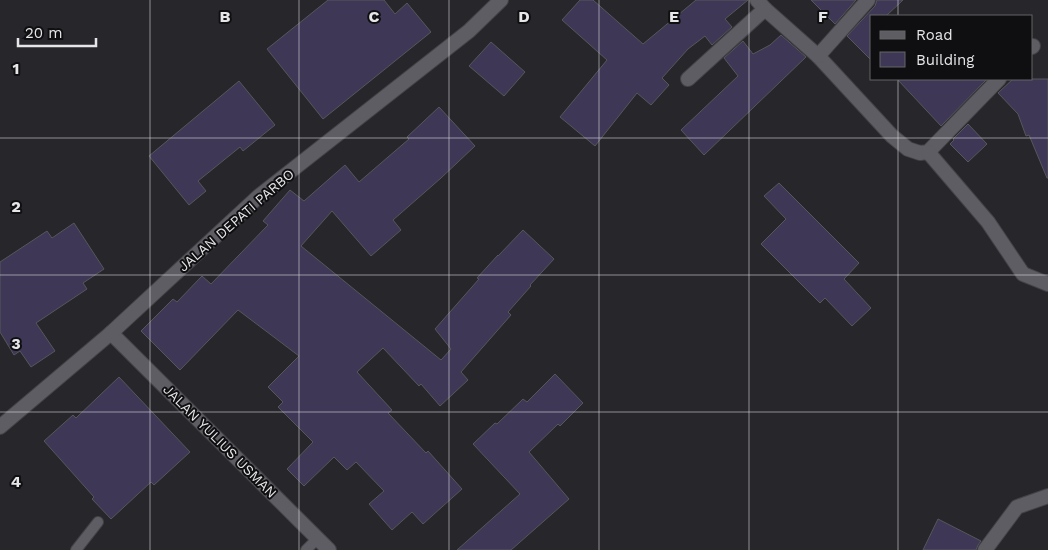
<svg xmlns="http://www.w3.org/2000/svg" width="1048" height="550" viewBox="0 0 1048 550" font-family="'Work Sans',sans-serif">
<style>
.building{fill:#3e3856;stroke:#57565c}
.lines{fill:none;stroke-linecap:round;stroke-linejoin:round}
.service-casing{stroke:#434346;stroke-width:12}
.minor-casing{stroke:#434346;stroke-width:16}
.tertiary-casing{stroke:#434346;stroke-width:16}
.service{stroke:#5e5d63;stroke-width:10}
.minor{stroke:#5e5d63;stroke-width:14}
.tertiary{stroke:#5e5d63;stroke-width:14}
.grid{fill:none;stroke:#e6e6e9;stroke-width:1;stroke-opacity:0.55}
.labels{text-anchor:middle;stroke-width:4;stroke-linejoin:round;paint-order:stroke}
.street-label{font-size:14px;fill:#e6e6e9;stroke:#0f0f11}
.grid-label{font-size:16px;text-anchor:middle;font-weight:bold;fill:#e6e6e9;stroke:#0f0f11;stroke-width:4;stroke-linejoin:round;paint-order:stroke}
</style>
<rect width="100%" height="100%" fill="#26262b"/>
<g class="building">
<path d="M328 0H384L395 14 407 3 431 32 323 119 267 49Z"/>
<path d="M580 0H593L643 44 696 0H748L725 19 732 27 712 45 705 36 688 49 662 78 669 85 651 105 637 93 595 146 560 117 607 60 562 20Z"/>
<path d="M811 0H856L835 24Z"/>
<path d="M877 0H903L886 16H872V61L847 36 875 6Z"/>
<path d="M781 35 806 57 704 155 681 130 738 76 724 58 743 41 753 54 770 45Z"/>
<path d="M491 42 525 72 504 96 469 66Z"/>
<path d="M897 79H987L941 126Z"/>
<path d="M1013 79H1048V178H1047L1029 135 1026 136 1018 114 998 93Z"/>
<path d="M239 81 275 125 243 151 240 147 198 181 206 191 189 205 149 156Z"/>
<path d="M439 107 475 146 441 178 393 220 401 230 371 256 332 211 301 246 441 360 451 349 435 329 479 279 477 278 498 255V256L523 230 554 259 530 285 531 286 508 312 511 315 461 372 468 380 440 406 421 384 419 386 383 348 357 372 392 410 388 413 426 453 428 451 462 489 423 524 412 512 392 530 369 504 384 491 356 462 347 470 334 457 304 486 287 469 313 442 278 407 283 402 268 387 299 356 238 310 180 370 141 331 173 299 177 302 202 276 211 284 268 225 263 221 290 190 304 201 345 165 359 182 409 139 407 137Z"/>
<path d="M968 124 987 144 968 162 950 144 954 140 953 139Z"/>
<path d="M779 183 859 263 844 279 871 308 852 326 825 298 820 303 761 244 786 219 764 196Z"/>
<path d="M74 223 104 269 83 283 87 289 36 323 55 351 31 367 20 351 14 355 0 332V262L47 231 52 238Z"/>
<path d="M555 374 583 403 560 426 558 424 529 452 569 499 511 550H457L520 494 473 444 495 423 497 424 523 399 527 402Z"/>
<path d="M119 377 190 452 154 485 151 482 111 519 92 499 94 497 44 441 73 415 76 418Z"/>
<path d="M938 519 981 541 978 545 976 550H923Z"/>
</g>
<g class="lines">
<g class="service-casing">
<g id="service">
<path d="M76 550 98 522"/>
<path d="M306 550 318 538"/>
</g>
</g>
<g class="minor-casing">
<g id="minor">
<path d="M757 0 765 9 818 56 892 136 908 149 920 153 928 152 999 79"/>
<path d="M1032 47 1033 46"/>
<path d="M818 56 868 0"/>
<path d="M688 79 765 9"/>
<path d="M928 152 988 222 1023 274 1048 284"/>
<path d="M985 550 1017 507 1048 496"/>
</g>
</g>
<g class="tertiary-casing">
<g id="tertiary">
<path d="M111 333 329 550"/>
<path d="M0 427 111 333 259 196 469 31 501 0"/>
</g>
</g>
<use href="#service" class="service"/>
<use href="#minor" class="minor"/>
<use href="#tertiary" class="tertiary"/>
</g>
<path class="grid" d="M150 0V550M299 0V550M449 0V550M599 0V550M749 0V550M898 0V16M898 79V550M0 138H1048M0 275H1048M0 412H1048"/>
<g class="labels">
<g class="street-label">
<text transform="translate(236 220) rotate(-41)" y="5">JALAN DEPATI PARBO</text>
<text transform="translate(220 441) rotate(45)" y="5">JALAN YULIUS USMAN</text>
</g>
</g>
<g class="grid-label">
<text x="225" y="22">B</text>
<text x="374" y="22">C</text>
<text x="524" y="22">D</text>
<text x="674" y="22">E</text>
<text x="823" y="22">F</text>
<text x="16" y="74">1</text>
<text x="16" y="212">2</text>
<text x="16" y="349">3</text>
<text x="16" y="487">4</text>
</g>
<rect x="870" y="15" width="162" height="65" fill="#0f0f11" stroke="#656567"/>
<rect x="880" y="31" width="25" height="8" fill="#5e5d63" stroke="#656567"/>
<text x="916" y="40" font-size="15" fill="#e6e6e9">Road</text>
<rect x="880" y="52" width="25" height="15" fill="#3e3856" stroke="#656567"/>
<text x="916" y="65" font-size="15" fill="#e6e6e9">Building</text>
<path d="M18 38v8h78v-8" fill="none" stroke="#e6e6e9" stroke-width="2.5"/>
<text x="25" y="38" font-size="15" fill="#e6e6e9" stroke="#0f0f11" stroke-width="4" paint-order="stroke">20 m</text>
</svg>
